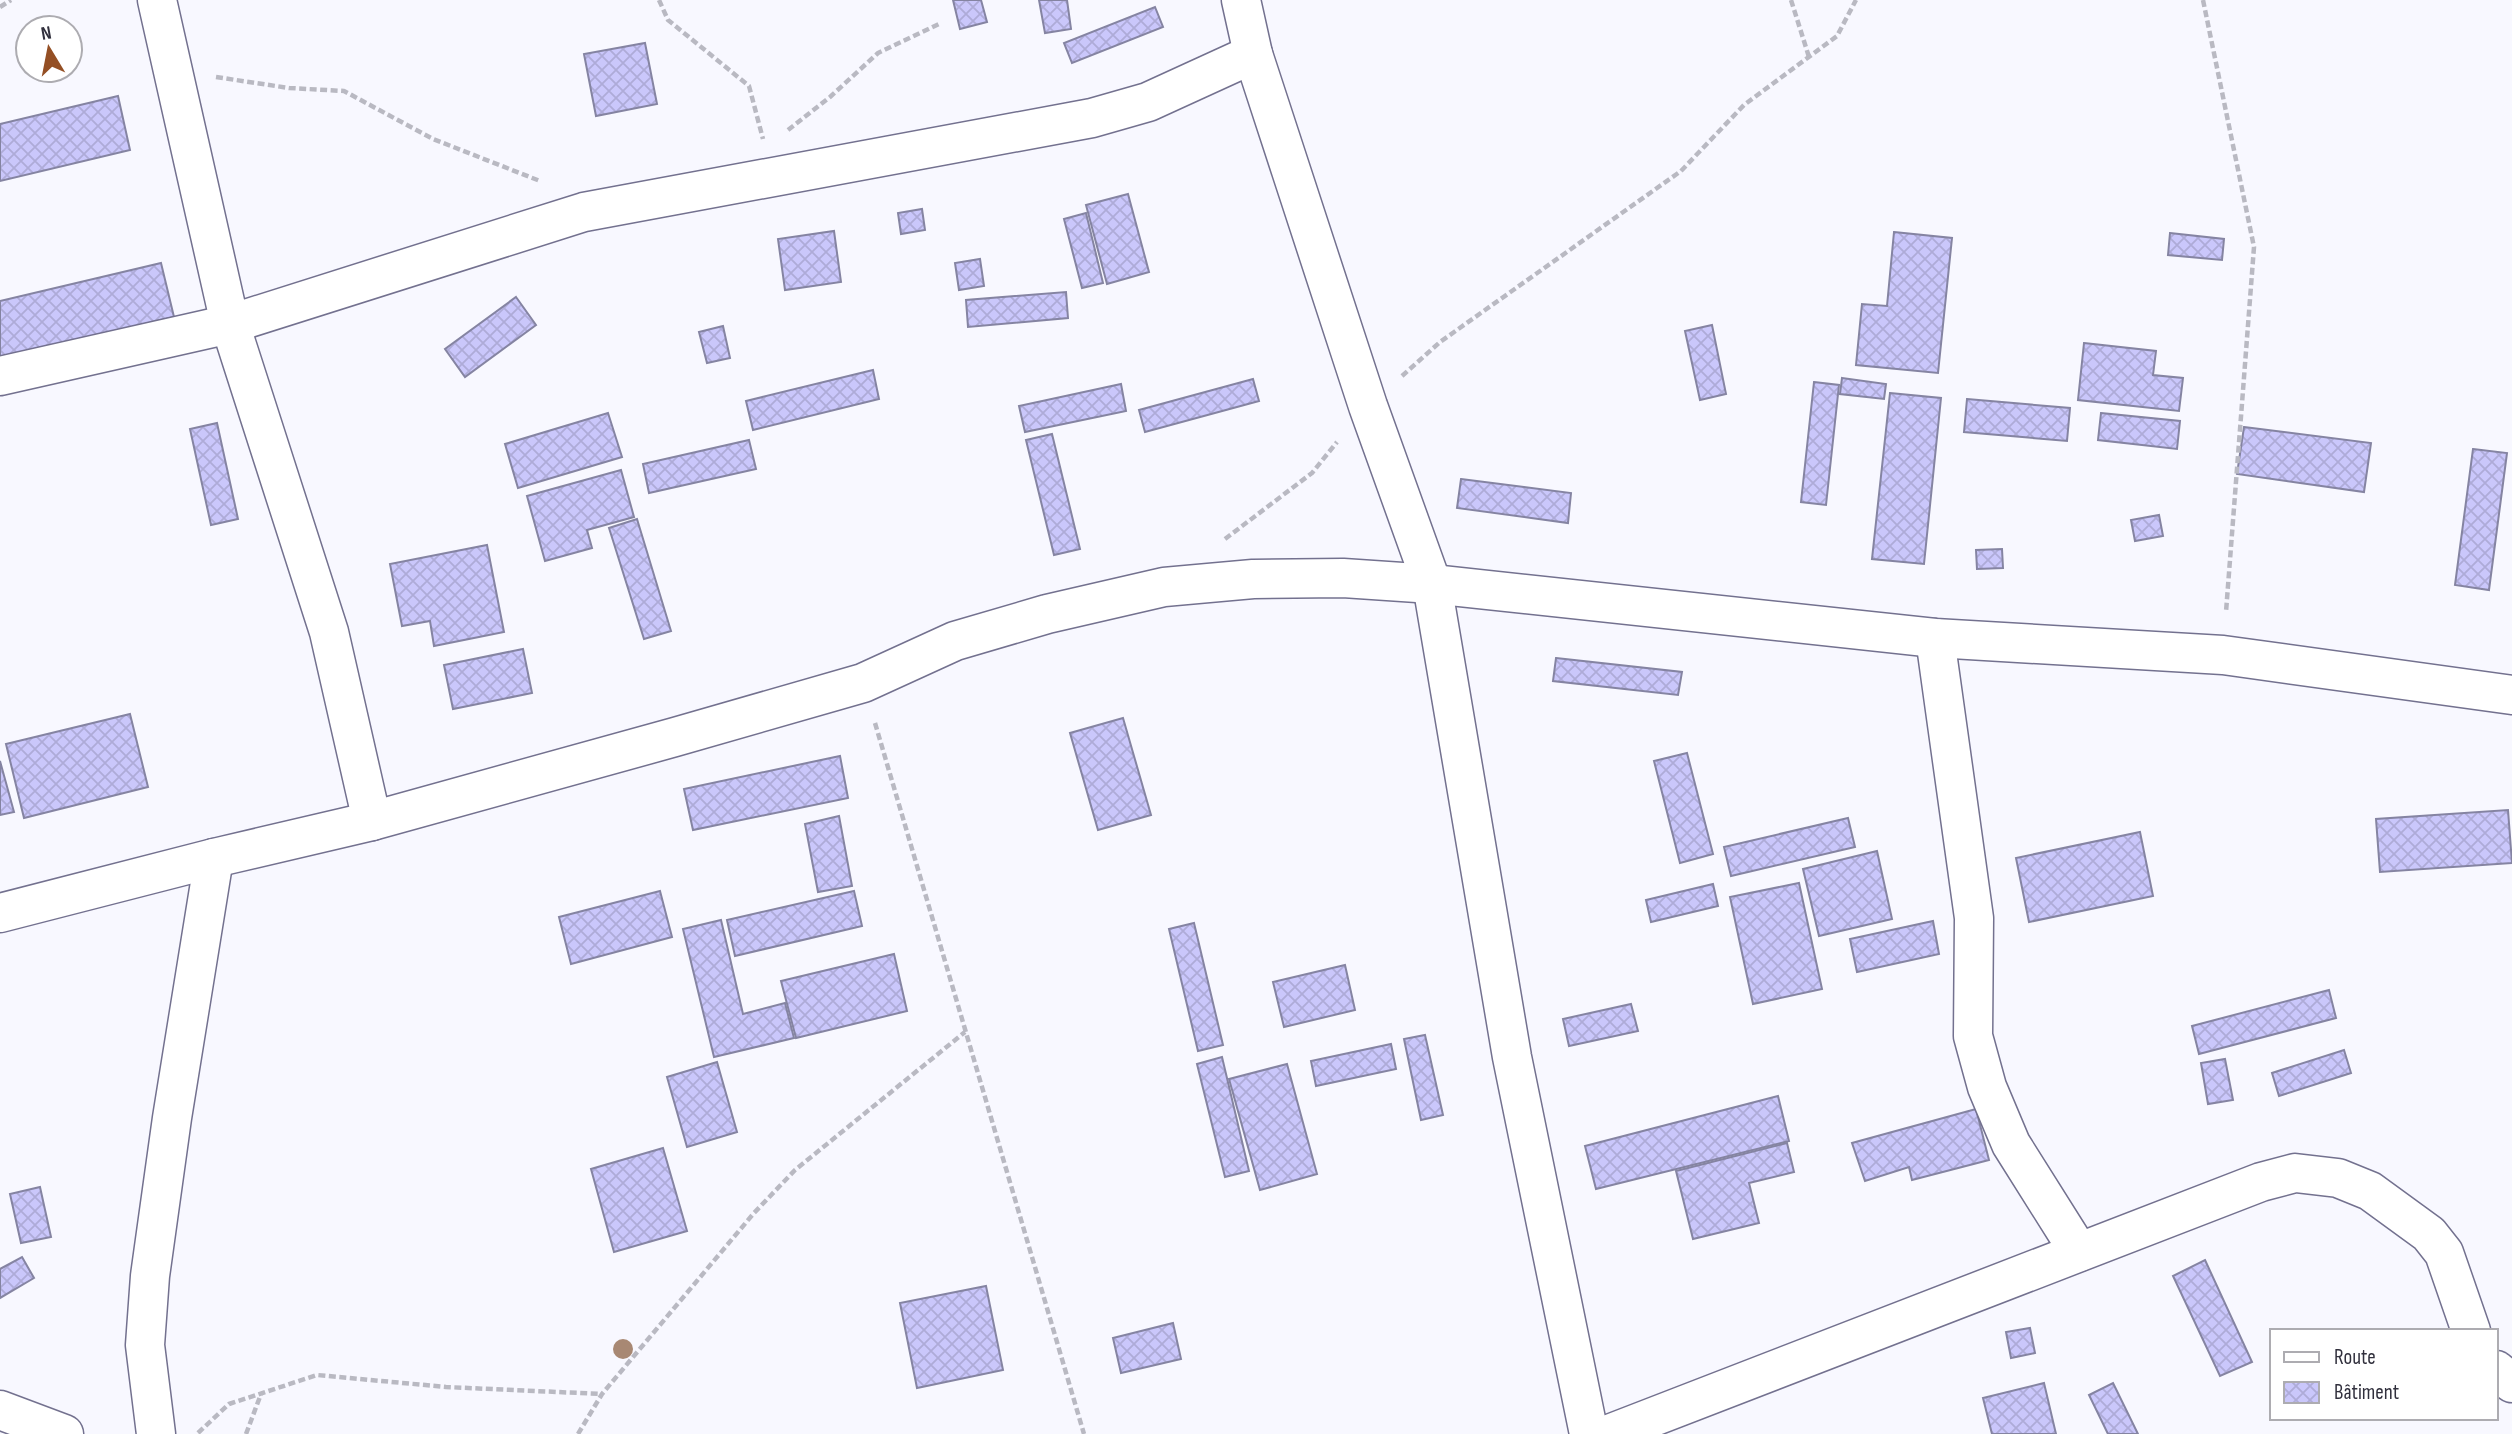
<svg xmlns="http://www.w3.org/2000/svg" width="2512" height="1434" viewBox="0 0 2512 1434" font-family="'Sofia Sans Condensed',sans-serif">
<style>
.building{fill:url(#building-cross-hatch);stroke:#8584a2;stroke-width:2}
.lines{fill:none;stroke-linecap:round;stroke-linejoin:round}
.street-casing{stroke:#73718f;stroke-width:41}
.path{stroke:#b9b9c2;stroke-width:4.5;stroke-dasharray:7 3.5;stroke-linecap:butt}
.street{stroke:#fff;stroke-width:38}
.tree{fill:#a88873}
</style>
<defs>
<pattern id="building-cross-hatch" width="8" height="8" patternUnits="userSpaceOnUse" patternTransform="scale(1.75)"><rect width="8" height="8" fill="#cac7fb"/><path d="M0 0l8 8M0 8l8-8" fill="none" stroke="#aeabd8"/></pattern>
</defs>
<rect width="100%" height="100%" fill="#f8f8ff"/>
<g class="building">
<path d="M953 0H981L987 22 960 29Z"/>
<path d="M1039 0H1067L1071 29 1045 33Z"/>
<path d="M1155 7 1163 27 1072 63 1064 43Z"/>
<path d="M645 43 657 104 596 116 584 54Z"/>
<path d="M118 96 130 150 0 181V124Z"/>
<path d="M1128 194 1149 272 1107 284 1086 205Z"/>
<path d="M922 209 925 230 901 234 898 213Z"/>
<path d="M1086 213 1103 283 1082 288 1064 219Z"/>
<path d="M834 231 841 282 785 290 778 239Z"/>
<path d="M1894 232 1952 238 1938 373 1856 365 1862 304 1887 306Z"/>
<path d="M2170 233 2224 239 2222 260 2168 255Z"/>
<path d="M980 259 984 286 959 290 955 263Z"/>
<path d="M161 263 174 317 0 358V301Z"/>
<path d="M1066 292 1068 318 968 327 966 300Z"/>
<path d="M516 297 536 325 465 377 445 349Z"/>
<path d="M1712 325 1726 394 1700 400 1685 331Z"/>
<path d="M723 326 730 358 707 363 699 332Z"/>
<path d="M2084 343 2156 351 2153 375 2183 378 2179 411 2078 400Z"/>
<path d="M873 370 879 399 753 430 746 401Z"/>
<path d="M1842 378 1886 384 1884 399 1840 394Z"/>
<path d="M1253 379 1259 401 1145 432 1139 410Z"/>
<path d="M1814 382 1839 385 1826 505 1801 502Z"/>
<path d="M1121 384 1126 411 1025 432 1019 406Z"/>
<path d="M1890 393 1941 398 1924 564 1872 559Z"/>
<path d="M1967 399 2070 408 2067 441 1964 432Z"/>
<path d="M608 413 622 457 518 488 505 444Z"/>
<path d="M2101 413 2180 421 2177 449 2098 440Z"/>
<path d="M217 423 238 519 211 525 190 429Z"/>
<path d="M2244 427 2371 443 2364 492 2237 474Z"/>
<path d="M1052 434 1080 549 1054 555 1026 440Z"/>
<path d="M749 440 756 469 649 493 643 464Z"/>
<path d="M2473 449 2507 453 2489 590 2455 585Z"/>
<path d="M621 470 634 517 587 530 592 548 545 561 527 496Z"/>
<path d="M1461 479 1571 493 1568 523 1457 508Z"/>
<path d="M2159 515 2163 536 2135 541 2131 520Z"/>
<path d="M637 519 671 631 644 639 609 528Z"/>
<path d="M487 545 504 632 434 646 430 621 402 626 390 564Z"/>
<path d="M2002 549 2003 568 1977 569 1976 550Z"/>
<path d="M523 649 532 693 453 709 444 665Z"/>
<path d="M1556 658 1682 672 1678 695 1553 681Z"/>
<path d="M130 714 148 787 24 818 6 744Z"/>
<path d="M1123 718 1151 815 1098 830 1070 733Z"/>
<path d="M1687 753 1713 854 1680 863 1654 761Z"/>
<path d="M840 756 848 798 693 830 684 789Z"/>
<path d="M0 761 14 812 0 815Z"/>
<path d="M2508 810 2512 863 2380 872 2376 819Z"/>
<path d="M839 816 852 886 818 892 805 824Z"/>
<path d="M1848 818 1855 847 1731 876 1724 847Z"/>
<path d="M2140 832 2153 896 2029 922 2016 858Z"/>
<path d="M1877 851 1892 919 1819 936 1803 869Z"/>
<path d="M1799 883 1822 989 1753 1004 1730 897Z"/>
<path d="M1713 884 1718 906 1651 922 1646 900Z"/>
<path d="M660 891 672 937 571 964 559 917Z"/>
<path d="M854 891 862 926 735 956 727 920Z"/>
<path d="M721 920 743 1014 785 1003 794 1038 714 1057 683 929Z"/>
<path d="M1933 921 1939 954 1857 972 1850 939Z"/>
<path d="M1194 923 1223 1045 1198 1051 1169 929Z"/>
<path d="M894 954 907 1011 796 1038 781 981Z"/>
<path d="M1345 965 1355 1010 1284 1027 1273 982Z"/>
<path d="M2329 990 2336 1018 2199 1054 2192 1026Z"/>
<path d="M1631 1004 1638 1031 1569 1046 1563 1019Z"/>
<path d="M1425 1035 1443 1115 1421 1120 1404 1039Z"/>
<path d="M1391 1044 1396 1069 1316 1086 1311 1061Z"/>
<path d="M2344 1050 2351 1073 2279 1096 2272 1073Z"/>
<path d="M1222 1057 1249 1171 1225 1177 1197 1064Z"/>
<path d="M2225 1059 2233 1100 2208 1104 2201 1063Z"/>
<path d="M717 1062 737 1132 687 1147 667 1077Z"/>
<path d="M1287 1064 1317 1174 1260 1190 1229 1079Z"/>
<path d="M1778 1096 1789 1141 1596 1189 1585 1146Z"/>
<path d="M1976 1109 1989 1160 1912 1180 1909 1167 1865 1181 1852 1143Z"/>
<path d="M1787 1143 1794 1172 1749 1183 1759 1223 1693 1239 1676 1171Z"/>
<path d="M663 1148 687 1231 614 1252 591 1169Z"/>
<path d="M40 1187 51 1237 21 1243 10 1194Z"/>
<path d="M22 1257 34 1278 0 1298V1269Z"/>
<path d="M2205 1260 2252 1362 2220 1376 2173 1276Z"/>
<path d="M986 1286 1003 1370 917 1388 900 1303Z"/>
<path d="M1173 1323 1181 1359 1121 1373 1113 1338Z"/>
<path d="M2030 1328 2035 1353 2011 1358 2006 1332Z"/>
<path d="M2044 1383 2056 1434H1992L1983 1398Z"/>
<path d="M2113 1383 2138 1434H2108L2089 1395Z"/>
</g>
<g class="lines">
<g class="street-casing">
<g id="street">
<path d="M157 0 230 324 329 632 372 821"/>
<path d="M1253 54 1368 406 1432 584 1512 1057 1589 1434"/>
<path d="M0 376 230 324 584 212 1092 118 1148 102 1253 54 1241 0"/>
<path d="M1935 638 1974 918 1973 1036 1987 1087 2011 1144 2079 1252"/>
<path d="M0 913 214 858 372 821 675 737 863 683 955 641 1047 614 1164 587 1253 579 1343 578 1432 584 1935 638 2223 655 2512 695"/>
<path d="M2496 1370 2512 1383"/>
<path d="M0 1410 64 1434"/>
<path d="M156 1434 145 1345 150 1276 172 1118 214 858"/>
<path d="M1609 1434 2261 1182 2295 1173 2338 1178 2370 1191 2429 1234 2444 1253 2471 1331"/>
</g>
</g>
<g class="path">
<path d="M659 0 668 20 749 86 763 139"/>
<path d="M1791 0 1809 57"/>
<path d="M2203 0 2254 247 2226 612"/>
<path d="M0 7 11 0"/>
<path d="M216 77 289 88 344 91 433 139 540 181"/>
<path d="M788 130 830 97 878 53 941 23"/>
<path d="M1402 376 1440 342 1681 171 1744 105 1837 36 1856 0"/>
<path d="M1225 539 1312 473 1337 442"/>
<path d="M875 723 1084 1434"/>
<path d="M198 1433 229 1404 317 1375 446 1387 602 1394"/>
<path d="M246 1434 261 1394"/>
<path d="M578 1434 602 1394 754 1213 795 1170 965 1032"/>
</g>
<use href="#street" class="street"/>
</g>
<circle class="tree" cx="623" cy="1349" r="10"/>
<rect x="2270" y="1329" width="228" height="91" fill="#ffffff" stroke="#adacb1" stroke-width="2"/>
<rect x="2284" y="1352" width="35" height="10" fill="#ffffff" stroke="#adacb1" stroke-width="2"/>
<text x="2334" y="1364" font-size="21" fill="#31303d">Route</text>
<rect x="2284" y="1382" width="35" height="21" fill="url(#building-cross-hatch)" stroke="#adacb1" stroke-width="2"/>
<text x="2334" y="1399" font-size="21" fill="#31303d">Bâtiment</text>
<g transform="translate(49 49) rotate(350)"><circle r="33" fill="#ffffff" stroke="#adacb1" stroke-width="2"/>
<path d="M0-5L12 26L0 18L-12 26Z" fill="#944f24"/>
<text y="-10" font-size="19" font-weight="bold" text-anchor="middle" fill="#31303d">N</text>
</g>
</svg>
